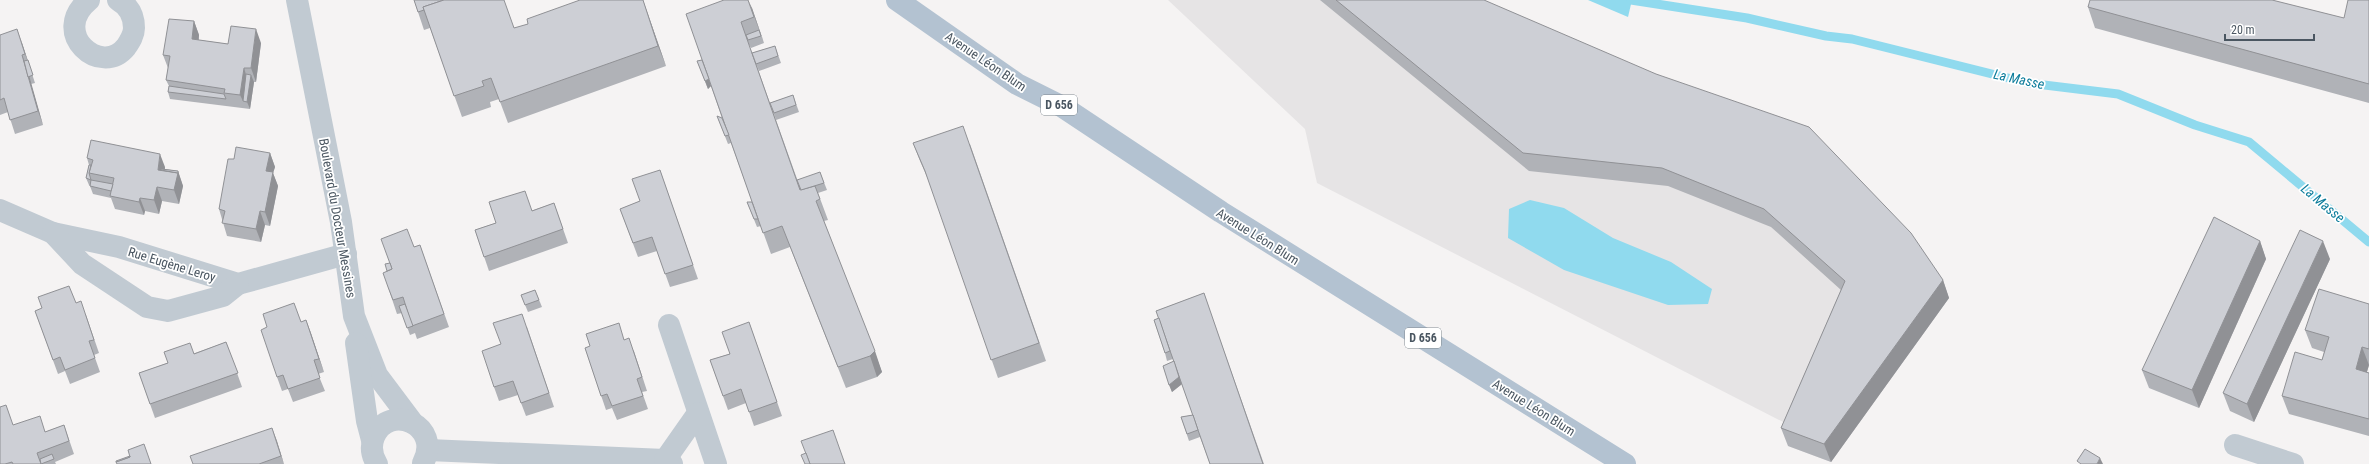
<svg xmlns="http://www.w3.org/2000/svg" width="2369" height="464" viewBox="0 0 2369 464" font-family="'Roboto Condensed',sans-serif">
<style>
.education{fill:#e6e4e5}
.water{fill:#90daee}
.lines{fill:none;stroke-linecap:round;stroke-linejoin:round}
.stream{stroke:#90daee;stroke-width:9}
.minor{stroke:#c1cad2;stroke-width:22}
.major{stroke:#b3c2d1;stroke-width:22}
.wall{fill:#b0b2b7}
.shaded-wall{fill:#909195}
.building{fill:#cdcfd5;stroke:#909195}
.labels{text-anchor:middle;stroke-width:3.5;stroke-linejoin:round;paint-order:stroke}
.shield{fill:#fff;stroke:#808990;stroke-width:1}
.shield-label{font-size:12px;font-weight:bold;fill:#4a5661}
.street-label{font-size:13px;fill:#4a5661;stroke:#fff}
.water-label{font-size:14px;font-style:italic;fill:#0c7c9b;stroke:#fff}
</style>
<rect width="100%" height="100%" fill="#f5f3f3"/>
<path class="education" d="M1168 0H1458L1918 251 1949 298 1831 462 1788 446 1789 425 1317 183 1305 129Z"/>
<g class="water">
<path d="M1588 0H1632L1628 17Z"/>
<path d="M1530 200 1564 208 1613 238 1671 262 1712 289 1708 304 1668 305 1564 270 1508 238 1509 209Z"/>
</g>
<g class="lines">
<path class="stream" d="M1631 0 1747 18 1826 36 1852 39 2028 83 2118 94 2195 125 2249 142 2369 242"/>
<g class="minor">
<path d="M89 0C49 33 101 78 126 47 130 41 134 35 134 28 134 16 129 6 118 0"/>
<path d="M297 0 341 222 354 316 377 375 413 423"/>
<path d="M0 210 53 233 119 247 238 284 346 254"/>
<path d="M53 233 82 264 147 307 168 311 223 296 238 284"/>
<path d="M669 325 716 464"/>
<path d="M356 343 367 421 372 440"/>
<path d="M2235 445 2293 464"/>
<path d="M428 450 665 460 672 464"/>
<path d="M665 460 698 413"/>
<path d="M377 464C372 456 370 447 374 437 389 401 443 426 423 463"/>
</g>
<path class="major" d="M897 0 1017 84 1063 107 1221 212 1625 464"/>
</g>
<g class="wall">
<path d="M414 0 514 28 643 0 666 66 508 123 499 99 490 102 491 107 462 117 430 28 424 30Z"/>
<path d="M1320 0H1484L1943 280 1949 298 1831 462 1788 446 1781 428 1841 290 1771 227 1668 186 1529 171Z"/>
<path d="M2369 0V103L2095 28 2088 7 2344 18Z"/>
<path d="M752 8 764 43 751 48 748 43 752 53 775 46 781 63 759 71 755 61 801 190 820 172 827 190 818 193 828 220 824 221 882 372 877 377 846 388 790 247 771 254 731 143 728 144 717 116 722 118 711 86 708 89 697 61 702 60Z"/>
<path d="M194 21 199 35V40L228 44 261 43 256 82H254L250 109 170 99 168 92 169 86 166 80 168 68 163 55Z"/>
<path d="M0 35 22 43 35 83 31 84 43 125 15 134 8 112 0 115Z"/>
<path d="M793 95 799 112 776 120 770 103Z"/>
<path d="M913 143 970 144 1046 361 998 378 931 186 920 161Z"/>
<path d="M270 153 275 167 273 173 278 186 270 226 265 225 261 242 227 236 219 209 234 159Z"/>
<path d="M87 158 165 167V169L178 171 183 186 179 204 162 201 159 214 145 211 144 215 115 209 111 198 93 194 90 186 89 185 86 178 89 165Z"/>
<path d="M660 170 698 279 670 287 657 251 638 257 620 209 640 201Z"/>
<path d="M747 202H752L761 226 757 227Z"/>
<path d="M554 203 568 243 489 271 475 230Z"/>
<path d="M2260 241 2266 259 2199 408 2149 388 2142 370Z"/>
<path d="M420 245 449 327 417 339 415 333 410 335 402 313 397 314 388 287 387 271 390 263 414 247Z"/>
<path d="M2330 259 2254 422 2230 411 2223 393Z"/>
<path d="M535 290 542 307 528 312 521 295Z"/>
<path d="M1204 293 1211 314 1264 464H1210L1200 437 1189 441 1181 417 1193 415 1182 384 1172 392 1163 366 1174 361 1173 359 1167 361 1165 353 1154 320 1159 318 1156 311Z"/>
<path d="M76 303 86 315 99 353 94 355 100 372 70 384 65 371 58 374 35 311Z"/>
<path d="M2369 304V365L2367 372 2369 373V436L2289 414 2282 396 2322 360 2324 352 2312 348 2305 330Z"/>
<path d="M306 320 324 372 318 374 325 391 293 402 288 389 282 391 277 377 301 322Z"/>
<path d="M749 322 782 416 754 426 746 403 728 410 710 360 729 354Z"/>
<path d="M527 327 554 407 526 416 518 395 499 401 494 387 501 344Z"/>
<path d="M625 340 634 351 647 391 642 392 648 409 617 420 612 408 606 410 585 348Z"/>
<path d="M226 342 242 387 155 418 139 373Z"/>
<path d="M13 425 45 432 64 425 74 454 55 462 56 464H0Z"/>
<path d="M272 428 284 464H193Z"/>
</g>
<g class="shaded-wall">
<path d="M643 0 666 66 658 46Z"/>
<path d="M748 0 752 8 764 43Z"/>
<path d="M194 21 199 35 197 52 192 39Z"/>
<path d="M17 29 22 43 30 67 25 54Z"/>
<path d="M256 29 261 43 256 82 251 68Z"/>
<path d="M22 55 27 68 43 125 38 111Z"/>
<path d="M244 68 248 81 243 101 240 95Z"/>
<path d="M251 75 254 82 250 109 247 102Z"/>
<path d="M709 79 711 86 708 89 705 81Z"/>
<path d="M270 153 275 167 273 173 278 186 270 226 265 212 266 171Z"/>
<path d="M160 154 165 167 164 176 158 170Z"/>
<path d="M178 171 183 186 179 204 174 190Z"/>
<path d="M157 187 162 201 159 214 154 200Z"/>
<path d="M140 198 145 211 144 215 139 202Z"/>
<path d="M260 211 265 225 261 242 256 229Z"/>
<path d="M2260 241 2266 259 2199 408 2192 390Z"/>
<path d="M2323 241 2330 259 2254 422 2247 404Z"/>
<path d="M1943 280 1949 298 1831 462 1824 444Z"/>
<path d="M306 320 311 333 324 372 319 359Z"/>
<path d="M2362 347 2369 365 2362 387 2356 369Z"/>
<path d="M875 351 882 372 877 377 870 356Z"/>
<path d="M1180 376 1182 384 1172 392 1169 385Z"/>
<path d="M272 428 277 441 284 464 281 456Z"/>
<path d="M2100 458 2103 464H2097Z"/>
</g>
<g class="building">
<path d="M414 0H444L423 7 424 10 418 12Z"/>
<path d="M444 0H504L514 28 528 24 527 19 580 0H643L658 46 500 102 491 78 482 81 484 86 454 96 423 7Z"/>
<path d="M724 0H748L754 17 741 22 800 190 815 186 820 199 816 201 875 351 870 356 838 367 782 226 763 233 686 14Z"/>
<path d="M1336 0H1484L1656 74 1809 127 1911 233 1943 280 1824 444 1781 428 1845 281 1764 209 1662 168 1523 153Z"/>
<path d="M2090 0H2272L2344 18 2348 0H2369V84L2088 7Z"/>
<path d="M169 19 194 21 192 39 228 44 231 26 256 29 251 68H244L240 95 224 93 225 89 166 80 170 56 163 55Z"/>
<path d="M17 29 25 54 22 55 38 111 10 120 4 98 0 100V35Z"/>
<path d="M759 30 761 36 748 40 746 35Z"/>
<path d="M775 46 778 56 756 64 752 53Z"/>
<path d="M28 60 33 75 28 77 24 61Z"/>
<path d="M702 60 709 79 705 81 697 61Z"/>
<path d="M246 74 251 75 247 102 243 101Z"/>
<path d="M169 86 224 94 226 99 168 92Z"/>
<path d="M793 95 796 105 774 113 770 103Z"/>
<path d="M717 116 722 118 729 135 725 136Z"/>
<path d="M963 126 1039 343 991 360 925 171 913 143Z"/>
<path d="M91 140 160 154 158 170 178 173 174 190 157 187 154 200 140 198 139 202 110 196 114 178 89 173 93 160 87 158Z"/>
<path d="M236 147 270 153 266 171 273 172 265 212 260 211 256 229 222 223 225 211 219 209 228 159H234Z"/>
<path d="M89 165H91L89 173 91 180 86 178Z"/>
<path d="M161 169 178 171V173L161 170Z"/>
<path d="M660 170 693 265 665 274 652 237 633 243 620 209 640 201 632 179Z"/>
<path d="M820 172 824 183 801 190 797 180Z"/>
<path d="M91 180 113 184 111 191 90 186Z"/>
<path d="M525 191 532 211 554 203 563 229 484 257 475 230 496 223 489 202Z"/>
<path d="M747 202H752L758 219H754Z"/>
<path d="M2214 217 2260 241 2192 390 2142 370Z"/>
<path d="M407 229 414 247 420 245 444 314 412 326 403 297 393 300 388 287 383 273 392 269 381 239Z"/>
<path d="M2300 230 2323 241 2247 404 2223 393Z"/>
<path d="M390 263 392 269 387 271 385 264Z"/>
<path d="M69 286 76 303 81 301 94 340 89 341 95 358 65 370 60 357 53 360 35 311 42 308 38 297Z"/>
<path d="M2319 289 2369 304V349L2362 347 2356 369 2369 373V419L2282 396 2295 352 2322 360 2329 337 2305 330Z"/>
<path d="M535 290 539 300 525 305 521 295Z"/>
<path d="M1204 293 1263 464H1210L1156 311Z"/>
<path d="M294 303 301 322 306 320 319 359 314 360 320 378 288 389 283 375 277 377 261 330 267 327 263 314Z"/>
<path d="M405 304 413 326 407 328 399 306Z"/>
<path d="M522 314 549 393 521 403 513 381 494 387 482 351 501 344 493 323Z"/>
<path d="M1159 318 1170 351 1165 353 1154 320Z"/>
<path d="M749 322 777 402 749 412 741 389 723 396 710 360 730 354 722 332Z"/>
<path d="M619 323 624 340 629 338 642 377 637 379 643 396 612 406 607 394 601 396 585 348 590 346 586 334Z"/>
<path d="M226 342 238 373 150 404 139 373 168 363 164 352 190 343 194 354Z"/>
<path d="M1174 361 1179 377 1169 385 1163 366Z"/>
<path d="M6 405 13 425 40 416 45 432 64 425 69 441 37 453 41 464H13L12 462 5 464H0V407Z"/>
<path d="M1193 415 1198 430 1187 434 1181 417Z"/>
<path d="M272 428 281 456 259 464H193L190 456Z"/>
<path d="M833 430 845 464H810L801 441Z"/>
<path d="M144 444 151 464H117L116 462 130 457 128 450Z"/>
<path d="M2085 449 2100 458 2097 464H2081L2077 461Z"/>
<path d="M806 453 810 464H805L801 455Z"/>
<path d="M52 454 54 459 41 464 40 459Z"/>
<path d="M130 456V457L116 462V461Z"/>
</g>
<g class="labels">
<g class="shield">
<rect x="1041" y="95" width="36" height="20" rx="3"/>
<rect x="1405" y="328" width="36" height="20" rx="3"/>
</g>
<g class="shield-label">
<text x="1059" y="109">D 656</text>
<text x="1423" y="342">D 656</text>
</g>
<g class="street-label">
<text transform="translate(986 61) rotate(34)" y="5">Avenue Léon Blum</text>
<text transform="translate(338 218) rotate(80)" y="5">Boulevard du Docteur Messines</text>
<text transform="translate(1258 236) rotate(32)" y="5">Avenue Léon Blum</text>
<text transform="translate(172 264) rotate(17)" y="5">Rue Eugène Leroy</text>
<text transform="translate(1534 407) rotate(32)" y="5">Avenue Léon Blum</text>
</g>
<g class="water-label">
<text transform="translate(2019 79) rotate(12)" y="5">La Masse</text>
<text transform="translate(2323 203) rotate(40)" y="5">La Masse</text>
</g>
</g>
<path d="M2225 34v6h89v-6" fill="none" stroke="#4a5661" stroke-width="2"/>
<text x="2231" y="34" font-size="12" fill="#4a5661" stroke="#ffffff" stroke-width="3" paint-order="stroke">20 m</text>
</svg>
